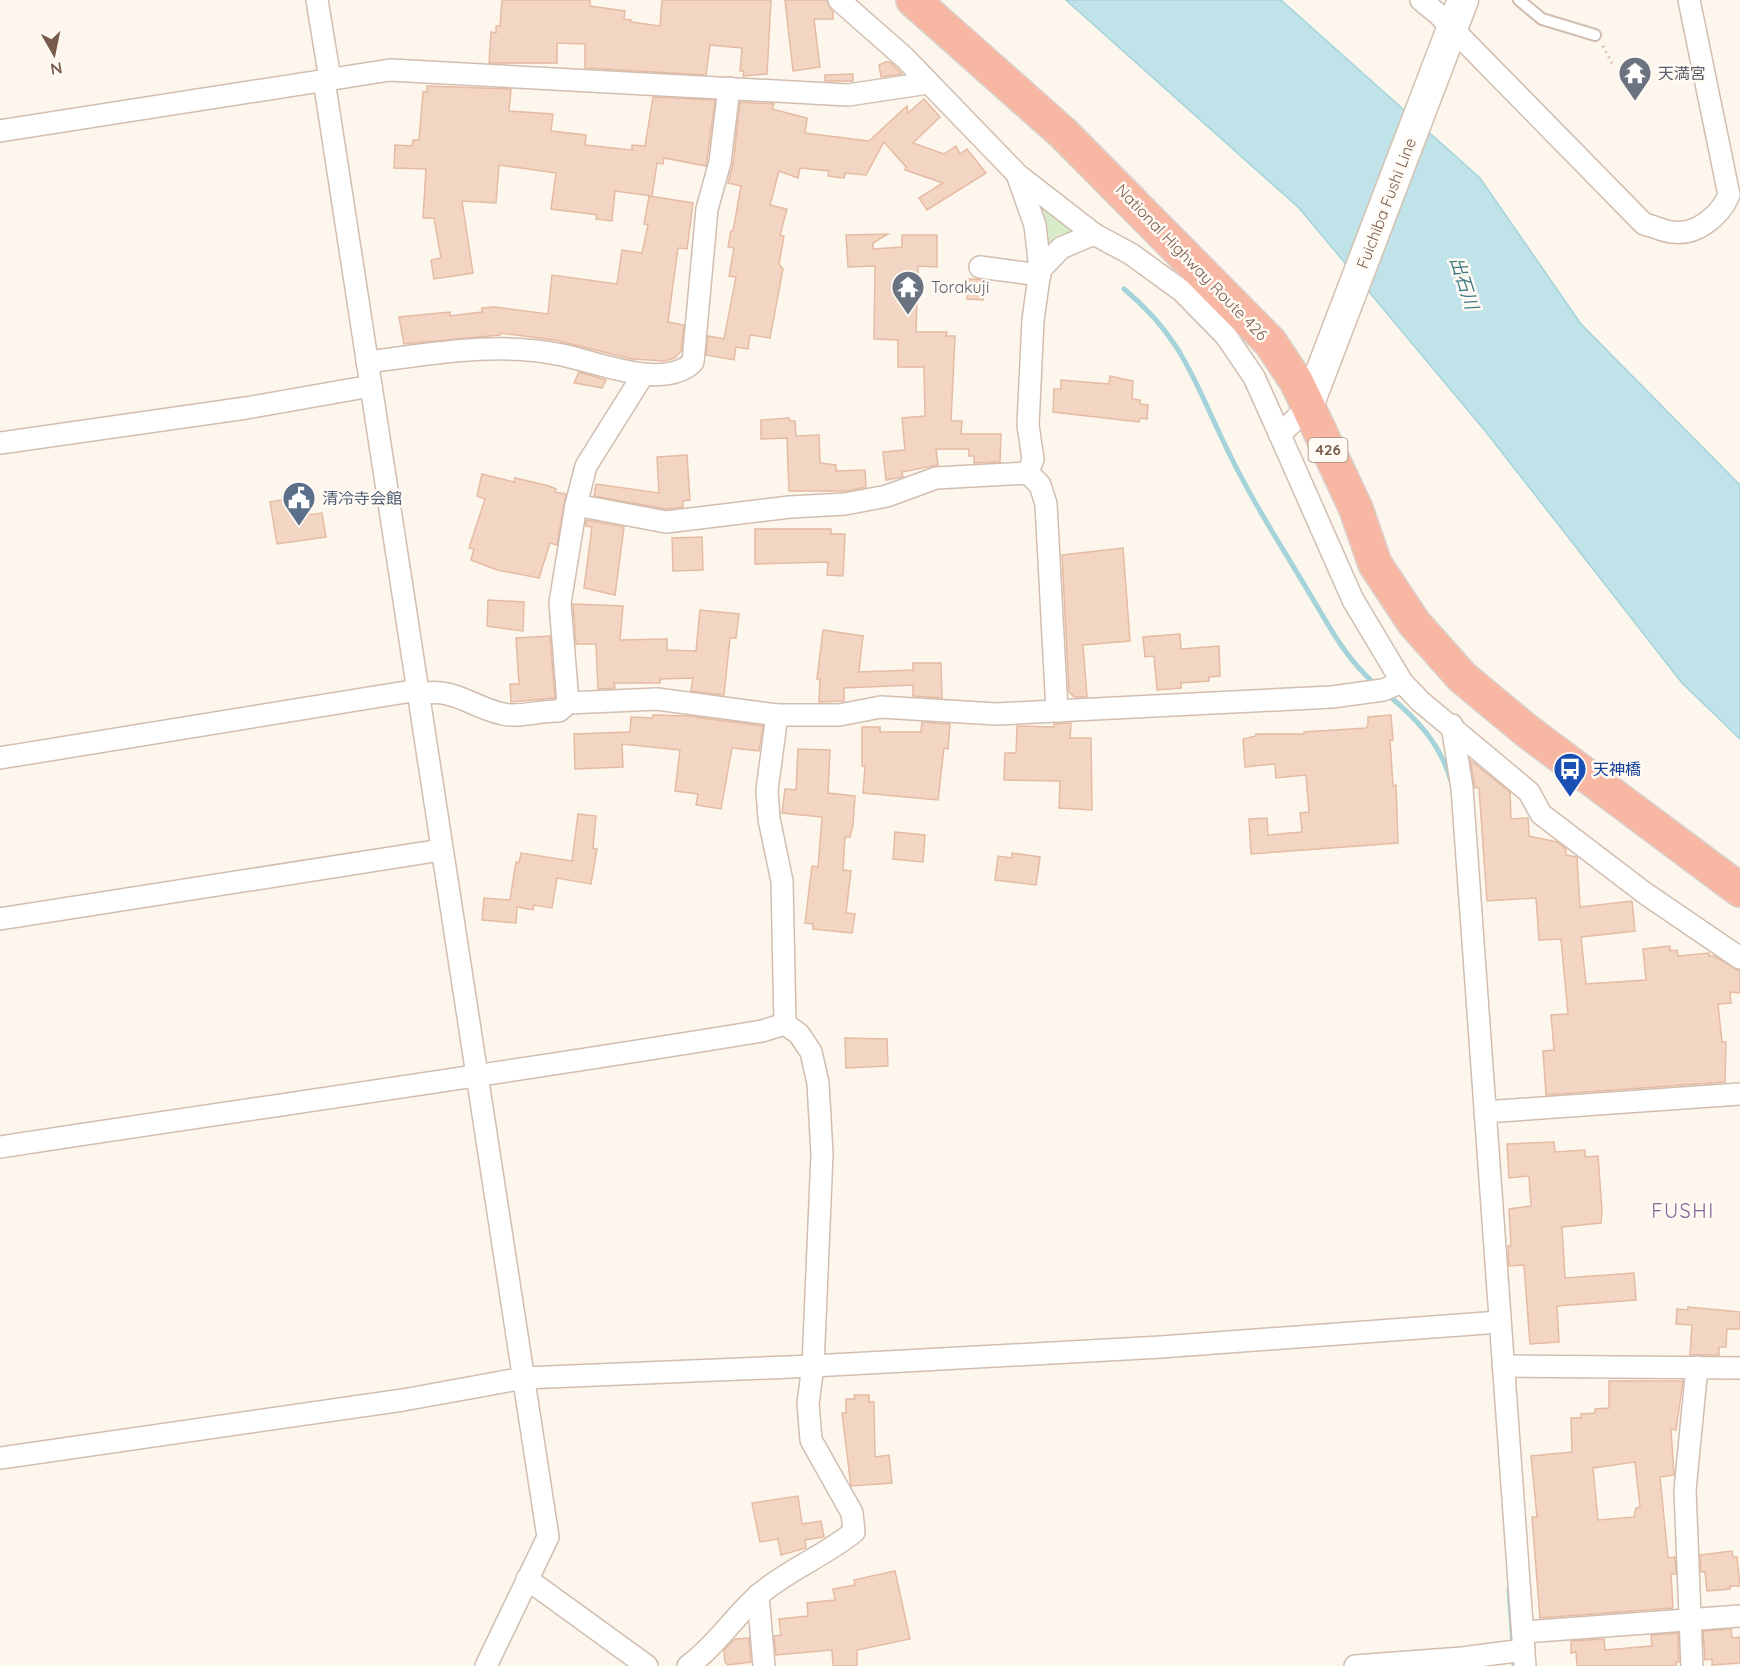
<svg xmlns="http://www.w3.org/2000/svg" width="1740" height="1666" viewBox="0 0 1740 1666" font-family="Quicksand,'Noto Sans JP',sans-serif">
<style>
.green{fill:#d8ecc9}
.water{fill:#bfe3e8;stroke:#a5d3da;stroke-width:1.5}
.lines{fill:none;stroke-linecap:round;stroke-linejoin:round}
.stream{stroke:#a5d3da;stroke-width:5}
.building{fill:#f3d5c3;stroke:#e6bba3;stroke-width:1.5;fill-rule:evenodd}
.lane-casing{stroke:#d1beb0;stroke-width:14}
.street-casing{stroke:#d1beb0;stroke-width:24}
.secondary-casing{stroke:#d6c0b0;stroke-width:33}
.highway-casing{stroke:#dad1cd;stroke-width:36}
.path{stroke:#d9b8a5;stroke-width:3;stroke-dasharray:1.5 4.5;stroke-linecap:butt}
.lane{stroke:#fff;stroke-width:10}
.street{stroke:#fff;stroke-width:21}
.secondary{stroke:#fff;stroke-width:30}
.highway{stroke:#f7b7a3;stroke-width:33}
.labels{text-anchor:middle;stroke-width:5;stroke-linejoin:round;paint-order:stroke}
.shield{fill:#fffaf3;stroke:#a28b7f;stroke-width:1.5}
.shield-label{font-size:15px;font-weight:bold;fill:#7a5c4d}
.worship-label{font-size:16px;fill:#5b616d;stroke:#fffaf3;text-anchor:start}
.street-label{font-size:16px;fill:#7a5c4d;stroke:#fffaf3}
.service-label{font-size:16px;fill:#4e5e75;stroke:#fffaf3;text-anchor:start}
.transit-label{font-size:16px;fill:#164399;stroke:#fffaf3;text-anchor:start}
.water-label{font-size:18px;font-style:italic;fill:#437c86;stroke:#fffaf3}
.quarter-label{font-size:20px;letter-spacing:1.5px;fill:#846695;stroke:#fffaf3}
</style>
<rect width="100%" height="100%" fill="#fdf6ec"/>
<path class="green" d="M1033 194 1076 230 1045 254Z"/>
<path class="water" d="M1066 0H1281L1480 178 1581 324 1740 485V739L1682 683 1486 432 1299 208Z"/>
<g class="lines">
<g class="stream">
<path d="M1124 289C1186 340 1196 388 1231 457 1254 505 1284 550 1311 596 1330 628 1347 660 1375 684"/>
<path d="M1387 694C1417 719 1440 743 1451 781"/>
<path d="M1509 1589 1513 1646"/>
<path d="M1514 1655V1666"/>
</g>
</g>
<g class="building">
<path d="M502 0H590V6L625 11 624 19 631 20V22L660 26 662 0H771L767 74 743 76 744 71H740L742 48 710 45 706 75 585 68V44L557 43V63H489L491 32 496 33V26H500Z"/>
<path d="M785 0H827L833 12V19H814L820 67 793 71Z"/>
<path d="M886 62H890L902 74 881 77 879 65Z"/>
<path d="M853 74V81H825V75Z"/>
<path d="M427 86 511 89 509 111 553 114 551 131 586 135 585 145 632 150V145L645 146 653 97 715 100 707 160 706 166 664 158 663 164 657 163 652 196 615 191 612 221 596 219 597 215 591 214 551 209 556 173 499 165 496 203 462 201 473 273 434 279 431 260 441 258 434 218H423L426 169 394 168 395 145 412 146 413 140H419L423 92H427Z"/>
<path d="M924 99 940 117 913 143 944 154 956 146 960 154 967 149 986 173 927 210 919 198 943 183 905 170 906 167 884 142 866 175 845 173 844 178 828 176 829 171 800 168 798 178 779 171 770 205 787 209 780 235 784 236 779 264 783 269 770 338 750 335 748 349 736 347 734 360 706 355 708 336 724 339 736 277 729 276 734 248 728 247 731 231H733L741 186 728 183 733 164 740 102 774 104 772 109 807 118 805 133 869 141 907 106 908 113Z"/>
<path d="M649 196 693 203 687 249 678 248 668 322 684 325 681 351 675 358 664 361 632 359 555 340 500 333V335L404 344 399 317 450 312V316L482 312V308L495 307 548 314 552 275 617 284 622 250 642 253 648 225 644 224Z"/>
<path d="M888 234 873 243V249L902 247V235H937V267L918 266 916 332H947L946 336H955L951 421H962L961 434H1001L1000 462 974 463V456H969V449H936L938 465 902 472 903 477 886 480 883 452 905 450 902 418 925 416 924 367H898V340L874 339 875 266 848 267 846 235Z"/>
<path d="M969 279 984 280 983 300 967 299Z"/>
<path d="M579 372 606 380 602 388 574 383Z"/>
<path d="M1110 376 1133 381 1132 399 1140 400V404L1148 405 1147 419 1140 418 1139 422 1053 412 1054 389H1061V380L1109 384Z"/>
<path d="M789 418 790 421H795L796 436 819 435 820 463 836 465V471L865 470 866 487 846 491H789L787 438 761 439V420Z"/>
<path d="M687 455 690 500 683 501V507L666 509 594 496 596 484 659 493 657 457Z"/>
<path d="M482 474 514 482 515 478 549 486 556 489 555 492 566 494 557 545 550 543 539 578 497 570 471 560 474 549 469 548 485 499 477 496Z"/>
<path d="M296 497 301 516 322 513 326 537 277 544 270 502Z"/>
<path d="M586 520 624 527 615 595 584 588 592 527 586 526Z"/>
<path d="M755 529H831V534H845L843 576 827 575 828 562 755 564Z"/>
<path d="M702 537 703 570 673 571 672 538Z"/>
<path d="M1123 548 1130 641 1083 645 1087 697H1074L1069 692 1062 555Z"/>
<path d="M488 600 524 602 523 631 487 626Z"/>
<path d="M573 604 623 606 620 640 667 639V650L696 651 700 610 739 614 736 638H730L724 695 691 691 693 678 660 679V683H614L615 688 598 689 596 644H576Z"/>
<path d="M823 630 863 636 859 672 913 670V663H941L942 698 913 696V685L844 688V701L819 702 820 679H817Z"/>
<path d="M1180 634 1181 649 1219 646 1220 676 1209 677V681L1181 683V688L1157 690 1154 656 1145 657 1143 637Z"/>
<path d="M550 636 555 698 511 702 510 684H519L516 638Z"/>
<path d="M653 715 688 716 763 726 759 751 732 748 721 809 696 805 698 794 675 791 680 750 622 744 623 767 575 769 574 734 630 732 631 717 653 718Z"/>
<path d="M1391 715 1393 740H1390L1393 786 1396 785 1398 843 1251 854 1249 819 1267 818 1268 835 1302 832 1300 813 1309 812 1306 775 1276 778 1275 764 1245 767 1243 739 1256 736V734H1304V732L1366 728 1368 725V717Z"/>
<path d="M922 722 950 724 948 749 944 748 938 800 863 793 865 766H862V727H880V732H921Z"/>
<path d="M1071 723 1070 738H1091L1092 810 1059 808 1060 781 1004 780 1005 753H1016L1017 726 1054 727V724Z"/>
<path d="M798 749 830 750 828 793 855 796 853 825 850 837H845L843 870 851 871 846 913 855 914 852 933 813 929V924L805 923 812 866 818 867 822 817 782 813 785 789 796 790Z"/>
<path d="M1470 760 1510 792 1511 819 1528 818 1529 836 1557 842 1566 849V855L1577 857 1580 907 1632 901 1635 931 1581 937 1586 984 1646 980 1643 949 1670 946V951L1677 950 1678 956 1709 953V956H1714L1740 971V993L1730 992 1731 1003 1718 1004 1722 1042H1726L1725 1082 1546 1095 1543 1051 1554 1050 1551 1015 1568 1014 1561 939 1539 940 1536 898 1487 901 1479 788H1475Z"/>
<path d="M578 814 596 816 593 848 597 849 591 884 557 878 552 908 534 905 533 910 517 907 516 923 482 920 484 898 510 900 516 862 519 863 521 853 572 861Z"/>
<path d="M895 832 925 835 923 862 893 859Z"/>
<path d="M1012 853 1040 857 1036 885 995 880 998 856 1012 858Z"/>
<path d="M845 1038 887 1039 888 1066 846 1068Z"/>
<path d="M1554 1142 1555 1152 1585 1150V1157L1598 1156 1602 1211 1601 1223 1562 1227 1565 1278 1634 1273 1636 1300 1557 1306 1559 1342 1530 1344 1524 1265 1509 1266 1508 1246H1511L1509 1209 1531 1206 1529 1176 1509 1178 1507 1144Z"/>
<path d="M1688 1307 1740 1312V1329H1727L1726 1347H1719V1355H1690L1692 1325 1676 1324 1677 1309 1688 1310Z"/>
<path d="M1609 1381H1683L1676 1430 1671 1429 1674 1475 1660 1477 1668 1558 1675 1557 1676 1574H1671L1673 1608 1540 1618 1532 1517H1537L1531 1456 1572 1452 1571 1418H1581V1414L1595 1413V1409L1609 1408ZM1635 1462 1640 1507 1636 1508 1634 1517 1598 1520 1593 1468Z"/>
<path d="M854 1395H869V1402H874L875 1457 889 1455 892 1483 851 1486 842 1413H846V1399H855Z"/>
<path d="M798 1496 802 1524 821 1521 824 1537 805 1540 806 1548 781 1555 778 1539 760 1542 752 1503Z"/>
<path d="M1732 1551 1733 1557H1737L1740 1586H1730V1589L1707 1591 1705 1572H1701L1700 1555Z"/>
<path d="M895 1571 910 1639 857 1650V1666H833L832 1650 776 1655 774 1636 781 1635 779 1619 808 1616 807 1603 835 1600 833 1589 855 1585 854 1580Z"/>
<path d="M1731 1629 1732 1638 1740 1637V1663L1712 1665V1659L1705 1660 1703 1631Z"/>
<path d="M1678 1633 1679 1662H1676V1666H1577L1576 1652 1571 1653V1641L1604 1639 1605 1650 1652 1646 1651 1635Z"/>
<path d="M749 1638 751 1662 728 1665 725 1662 724 1650 735 1639Z"/>
</g>
<g class="lines">
<g class="lane-casing">
<path id="lane" d="M1519 0 1542 19 1595 35"/>
</g>
<g class="street-casing">
<g id="street">
<path d="M317 0 330 79"/>
<path d="M839 0 905 58 1018 175 1094 234 1131 254 1182 291 1226 336 1254 377 1280 435 1308 406"/>
<path d="M1421 0 1438 14 1644 224C1653 226 1663 231 1672 232 1696 236 1720 216 1729 195L1689 0"/>
<path d="M324 80 548 1537 486 1666"/>
<path d="M0 131 390 70 848 95 928 83"/>
<path d="M1018 177 1035 225 1040 270"/>
<path d="M980 267 1040 275"/>
<path d="M367 362C432 354 498 341 562 355 597 362 665 391 693 362L707 209 720 162 729 88"/>
<path d="M643 375 586 466 576 505 666 522 790 507 845 504 887 496 936 478 1028 473 1040 485 1046 504 1057 711"/>
<path d="M1280 435 1353 600 1402 682 1420 701 1529 792 1541 814 1646 894 1740 958"/>
<path d="M0 443 246 408 371 386"/>
<path d="M1028 473 1033 459 1028 425 1033 320 1040 270 1061 248 1094 234"/>
<path d="M419 694C456 687 470 707 503 714 518 718 542 710 559 711L568 703 657 699 777 715H839L881 707 996 714 1332 697 1383 690 1402 682"/>
<path d="M568 703 560 603 576 505"/>
<path d="M777 715 767 790 769 819 782 881 785 1024"/>
<path d="M1452 725 1462 788 1525 1666"/>
<path d="M0 758 418 690"/>
<path d="M0 919 441 850"/>
<path d="M1485 1112 1740 1094"/>
<path d="M0 1147C254 1108 508 1073 762 1031L785 1024"/>
<path d="M1503 1366 1740 1368"/>
<path d="M0 1458 403 1400 524 1378 813 1366 1161 1347 1500 1322"/>
<path d="M527 1579 647 1666"/>
<path d="M758 1595 764 1666"/>
<path d="M1524 1632 1740 1616"/>
<path d="M688 1666C716 1646 735 1615 761 1593 790 1569 824 1556 854 1532L852 1513 811 1440 808 1403 813 1366 822 1154 818 1083 811 1052 799 1034 785 1024"/>
<path d="M1355 1666 1462 1658 1524 1650"/>
<path d="M1692 1666 1685 1490 1697 1367"/>
</g>
</g>
<g class="secondary-casing">
<path id="secondary" d="M1308 406 1463 0"/>
</g>
<g class="highway-casing">
<path id="highway" d="M913 0 1064 134 1270 342 1296 381 1308 406 1356 509 1375 564 1414 623 1462 677 1527 731 1740 890"/>
</g>
<path class="path" d="M1603 46 1614 67"/>
<use href="#lane" class="lane"/>
<use href="#street" class="street"/>
<use href="#secondary" class="secondary"/>
<use href="#highway" class="highway"/>
</g>
<defs>
<g id="temple-pin" transform="scale(1.725)"><path d="M0 17L-7.5 6A9.5 9.5 0 1 1 7.5 6Z" fill="#6b7280" stroke="#fffaf3"/><path d="M0-6L5-2H3V0L6.5 2.5H4V6H1.5V3h-3V6H-4V2.5H-6.5L-3 0V-2H-5Z" fill="#fff"/></g>
<g id="civic-pin" transform="scale(1.725)"><path d="M0 17L-7.5 6A9.5 9.5 0 1 1 7.5 6Z" fill="#5c6f8a" stroke="#fffaf3"/><path d="M-.6-6.5H3V-4.5H.6V-3L4-1V1h2V6H-6V1h2V-1L-.6-3ZM-1.2 2.5V6h2.4V2.5Z" fill="#fff"/></g>
<g id="bus-pin" transform="scale(1.725)"><path d="M0 17L-7.5 6A9.5 9.5 0 1 1 7.5 6Z" fill="#1a4fb4" stroke="#fffaf3"/><path d="M-5-6H5V4H4V6H2V4H-2V6H-4V4H-5ZM-3.5-4V0h7V-4ZM-3.5 1.2v1.5H-2V1.2ZM2 1.2v1.5H3.5V1.2Z" fill="#fff"/></g>
</defs>
<g fill-rule="evenodd">
<use href="#temple-pin" x="1635" y="73"/>
<use href="#temple-pin" x="908" y="287"/>
<use href="#civic-pin" x="299" y="498"/>
<use href="#bus-pin" x="1570" y="769"/>
</g>
<g class="labels">
<rect class="shield" x="1308.5" y="438" width="39" height="24" rx="4.5"/>
<g class="shield-label">
<text x="1328" y="455">426</text>
</g>
<g class="worship-label">
<text x="1658" y="79">天満宮</text>
<text x="931" y="293">Torakuji</text>
</g>
<g class="street-label">
<text transform="translate(1386 203) rotate(-69)" y="6">Fuichiba Fushi Line</text>
<text transform="translate(1192 262) rotate(46)" y="6">National Highway Route 426</text>
</g>
<g class="service-label">
<text x="322" y="504">清冷寺会館</text>
</g>
<g class="transit-label">
<text x="1593" y="775">天神橋</text>
</g>
<g class="water-label">
<text transform="translate(1464 283) rotate(72)" y="6">出石川</text>
</g>
<g class="quarter-label">
<text x="1683" y="1218">FUSHI</text>
</g>
</g>
<g transform="translate(54 54) rotate(171)" stroke="#fffaf3" stroke-width="4.5" paint-order="stroke">
<path d="M0-4.5L10 22L0 15L-10 22Z" fill="#7a5c4d"/>
<text y="-9" font-size="16" font-weight="bold" text-anchor="middle" fill="#7a5c4d">N</text>
</g>
</svg>
